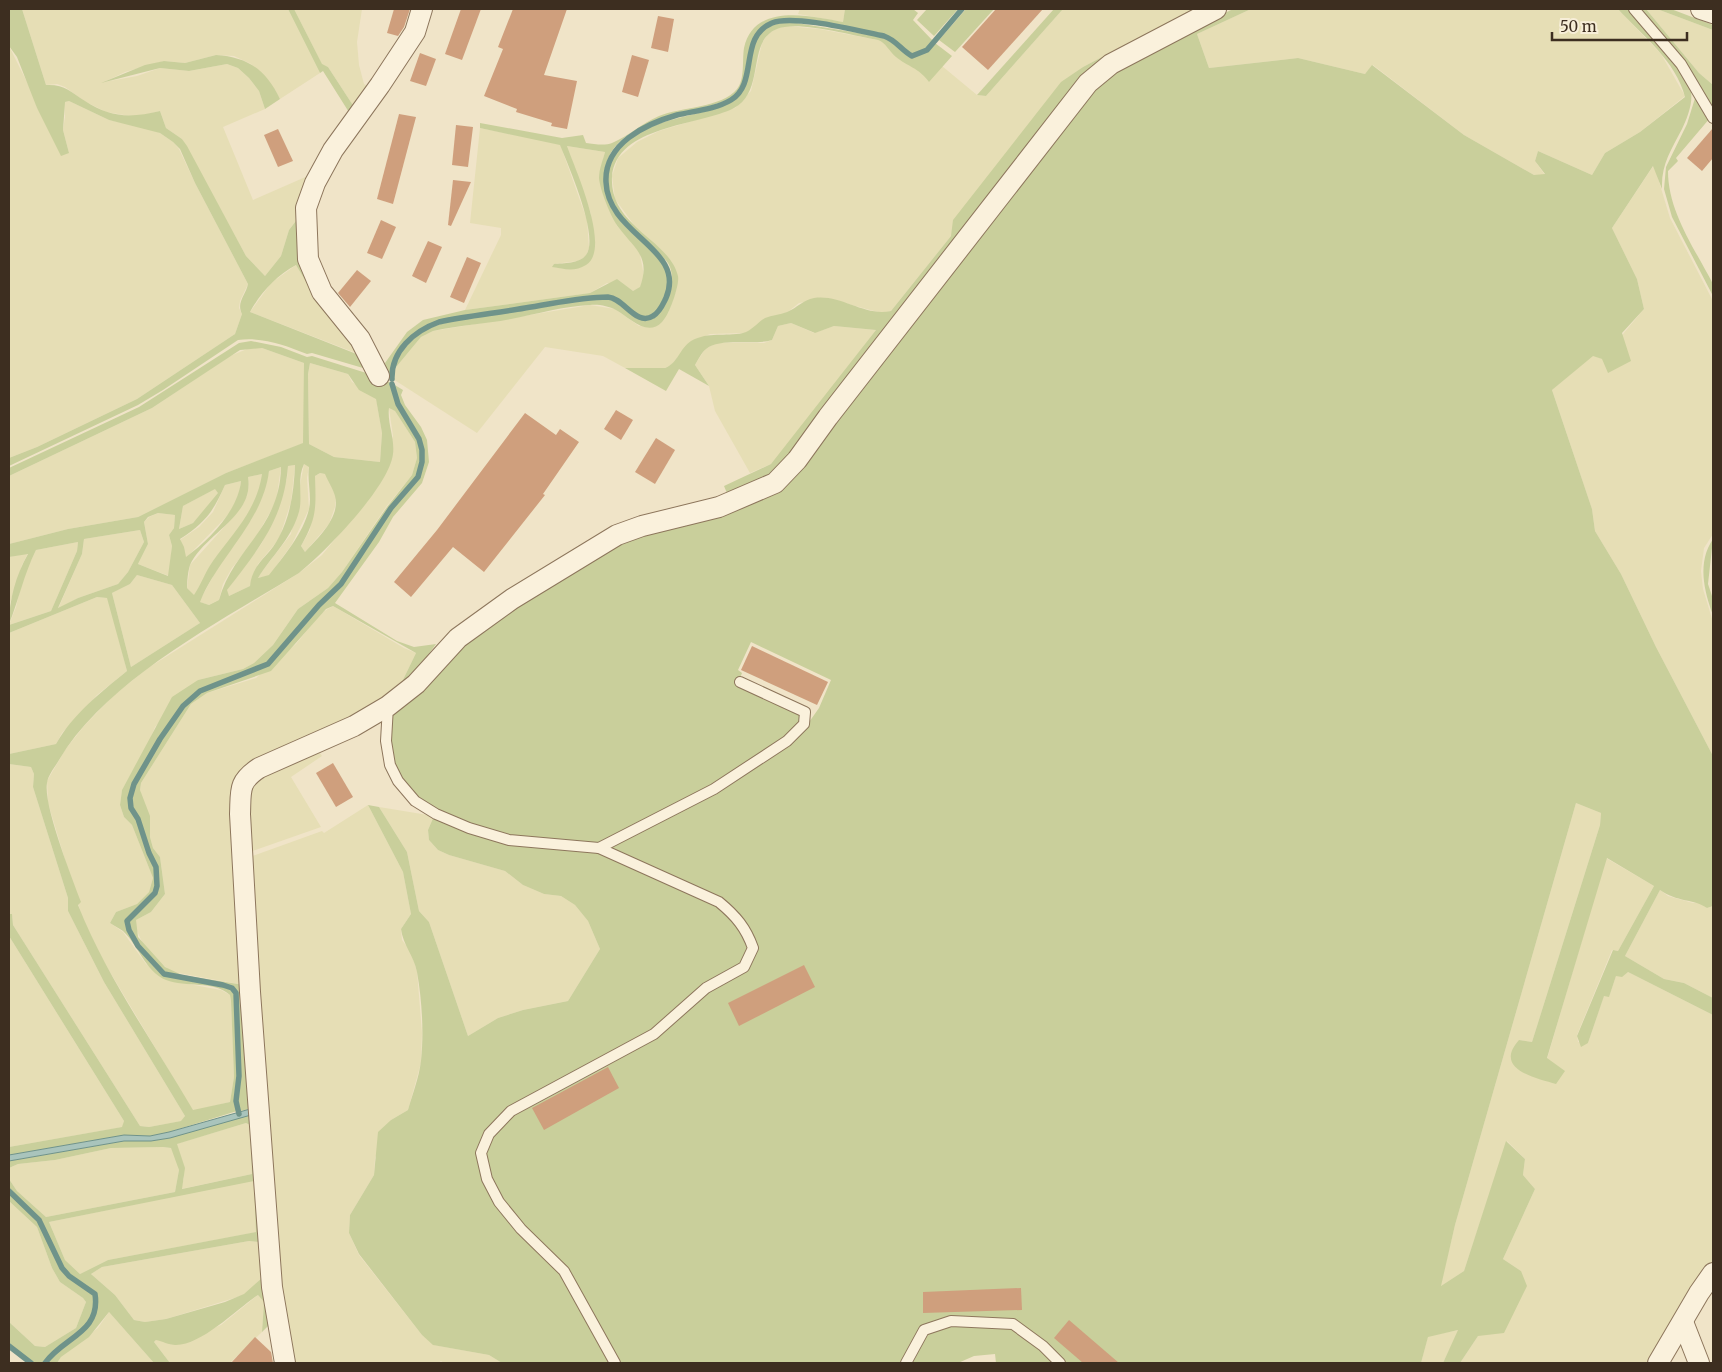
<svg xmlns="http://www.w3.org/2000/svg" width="1722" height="1372" viewBox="0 0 1722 1372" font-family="Merriweather,serif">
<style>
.farmland{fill:#e6deb5}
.green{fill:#c9cf9b;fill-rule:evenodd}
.water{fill:#a9c4bc;stroke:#6f938a}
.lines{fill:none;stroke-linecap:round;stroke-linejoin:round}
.stream{stroke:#6f938a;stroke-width:5.5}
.building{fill:#cf9f7d}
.service-casing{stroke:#8d765c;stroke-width:12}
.minor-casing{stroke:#8d765c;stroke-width:22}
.service{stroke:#faf1dc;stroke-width:10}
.minor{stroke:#faf1dc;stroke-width:20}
</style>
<rect width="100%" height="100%" fill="#f0e4c8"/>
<g class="farmland">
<path d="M22 9H288L320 73 280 99 275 90 251 64 234 56 216 55 185 63 164 61 125 72 104 82 137 76 160 68 189 71 227 64 238 68 249 78 259 91 265 109 223 127 253 200 310 175 299 217 289 230 281 256 265 276 246 256 182 139 166 128 160 111 136 117 106 112 84 101 65 87 57 84 46 85Z"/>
<path d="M294 9H362L357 42 359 65 364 84 372 89 356 110 328 67 322 65Z"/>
<path d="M800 9H845L843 22 798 14Z"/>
<path d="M1063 9H1193L1083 67 1061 83 1012 146 951 236 891 311 883 313 870 310 827 298 799 303 789 311 745 333 710 334 691 342 671 365 665 368H625L603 356 545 347 477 433 393 379 392 365 397 366 421 337 433 331 590 305 615 309 639 326 668 313 677 288 678 277 674 267 662 251 634 225 615 199 612 176 618 158 637 142 659 131 735 108 751 91 762 43 768 34 776 29 787 26 819 29 878 40 883 42 896 56 921 71 929 81 942 66 977 95 986 96Z"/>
<path d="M1251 9H1618L1661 54 1685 96 1640 132 1605 153 1592 175 1538 151 1535 161 1545 175H1534L1464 135 1373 65 1365 74 1298 58 1209 68 1197 34Z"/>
<path d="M1646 9H1657L1713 30V85L1699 73Z"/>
<path d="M9 46 33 94 37 108 69 153 63 130 65 117 64 102 69 101 109 120 148 128 160 133 173 142 179 149 195 183 248 284 240 301 239 308 242 314 235 334 137 399 37 447 9 458Z"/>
<path d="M480 128 560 144 587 220 589 248 586 256 578 261 554 264 553 267 566 269 592 258 591 214 567 146 605 152 599 176 617 226 639 249 644 276 640 288 633 291 607 283 590 293 465 310 501 235V228L470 223Z"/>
<path d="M1654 165 1670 218 1713 301V534L1704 548 1701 571 1703 589 1713 622V756L1656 647 1621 574 1595 531 1592 509 1552 390 1593 355 1602 359 1644 309 1637 279 1612 228Z"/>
<path d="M296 265 318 302 361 355 250 312 271 283Z"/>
<path d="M791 323 814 333 834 326 876 330 780 455 771 464 750 473 715 411 709 386 695 365 705 349 717 343H764L772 340 778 326Z"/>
<path d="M252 347 262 348 304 363V443L226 473 138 517 68 529 9 544V476L152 408 230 356Z"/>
<path d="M310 363 348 374 352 382 376 398 382 433 380 462 334 457 309 444 308 374Z"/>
<path d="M389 408 395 411 415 442 417 458 412 475 386 507 342 572 328 588 298 609 273 645 254 663 243 669 198 680 155 727 148 744 122 790 120 805 124 817 132 825 153 878 149 892 137 904 116 912 110 923 123 932 146 964 167 980 221 990 230 995 231 1001 234 1077 230 1102 193 1111 98 952 83 920 48 803 47 781 65 750 84 726 114 695 148 668 299 573 322 555 375 490 393 436Z"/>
<path d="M304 464 309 466 307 478 309 509 292 544 269 576 257 578 291 534Z"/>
<path d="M295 465 291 502 279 539 258 564 250 586 229 596 226 591 262 543 287 479 288 466Z"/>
<path d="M281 467 276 502 253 542 232 568 223 584 219 600 209 605 199 602 221 562 251 520 263 495 269 471Z"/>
<path d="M320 473 326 474 336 497 335 507 329 524 305 552 301 546 310 530 315 476Z"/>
<path d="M262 474 260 492 249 513 194 596 187 588 190 565 234 516 247 496 249 486 248 477Z"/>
<path d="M241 481 239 496 229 514 186 558 180 540 199 527 213 512 225 485Z"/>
<path d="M216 488 219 494 193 523 179 529 183 506Z"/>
<path d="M158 513 175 515 174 528 169 535 172 546 169 576 138 564 148 544 144 522 149 517Z"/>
<path d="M140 530 144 542 128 572 118 584 78 598 58 609 82 554 84 539Z"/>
<path d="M78 542 77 551 51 611 9 625 16 607 24 574 36 550Z"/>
<path d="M28 553 22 565 9 606V557Z"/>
<path d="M137 575 172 585 200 623 131 667 112 593 130 584Z"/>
<path d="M97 597 108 598 127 671 97 695 62 733 56 744 9 754V633Z"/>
<path d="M333 606 404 648 416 653 401 684 376 708 248 769 244 985 173 972 157 961 143 944 136 929V920L151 912 165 894 160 857 153 848 150 837 140 790 141 783 191 704 207 693 256 678 296 644 321 613Z"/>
<path d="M318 750 322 756 291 777 321 827 247 853 245 821 253 781Z"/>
<path d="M9 764 31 767 34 774 33 787 68 898V911L104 982 185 1116 182 1121 149 1127 140 1126 13 925 12 915 9 914Z"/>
<path d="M1576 803 1601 813 1600 825 1532 1042 1519 1040 1564 1071 1547 1059 1606 858 1654 886 1618 951 1612 950 1577 1035 1578 1042 1588 1043 1604 995 1609 996 1616 976 1628 972 1713 1015V1270L1655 1363H1460L1521 1271 1503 1259 1535 1189 1523 1175 1525 1159 1507 1141 1464 1271 1440 1287 1455 1225Z"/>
<path d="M368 805 403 872 411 914 401 929 402 940 411 952 417 971 422 1033 421 1063 408 1110 391 1120 375 1158 374 1175 350 1215 349 1233 359 1255 422 1335 434 1345 489 1355 502 1363H444L441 1361 438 1363H292L284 1322 247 858 322 831 324 833Z"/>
<path d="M379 807 434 816 428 830 429 840 438 850 449 855 505 871 523 885 544 894 561 896 575 905 588 921 600 949 568 1001 523 1010 498 1018 468 1036 429 922 419 911 407 852Z"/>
<path d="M1660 890 1668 896 1693 903H1701L1707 908 1713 906V998L1684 983 1664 979 1625 956Z"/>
<path d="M9 936 124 1121 123 1127 9 1147Z"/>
<path d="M246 1123 250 1125 252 1174 181 1189 184 1178 176 1144Z"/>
<path d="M163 1147 171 1148 177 1160 179 1170 175 1192 46 1217 17 1191 9 1179V1168L18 1164 55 1160 111 1148Z"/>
<path d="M254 1180 257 1232 108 1260 80 1274 65 1260 49 1222Z"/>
<path d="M9 1201 37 1227 52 1268 60 1282 83 1298 86 1302 76 1328 45 1347 35 1346 9 1322Z"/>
<path d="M249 1241 259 1242 262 1278 244 1295 166 1319 145 1322 134 1320 115 1295 91 1274 102 1267Z"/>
<path d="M258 1295 264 1302 262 1332 230 1363H170L154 1342 157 1339 174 1345 221 1325Z"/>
<path d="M109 1312 154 1363H57L61 1357 98 1328Z"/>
<path d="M1459 1330 1443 1363H1421L1428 1336Z"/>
</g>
<g class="green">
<path d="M9 9H22L46 85C64 84 71 92 85 101 110 118 132 118 160 111L166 128 182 139 187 146 246 256 265 276 281 256 289 230 299 217 300 233 365 362 363 368 312 353 307 354C284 345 263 337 238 340L163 390 138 405 9 466V458L37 447 137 399 235 334 242 314C236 302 246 295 248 284L195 183 180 149 173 142 160 133 109 120 69 101 65 102 63 130 69 153 61 156 37 108 17 57 9 46ZM296 265 318 302 349 337 359 355 250 312C261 292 276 276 296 265Z"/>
<path d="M288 9H294L322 64 328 67 356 110 352 117 323 71 320 73Z"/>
<path d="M845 9H913L918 13 913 20 933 41 926 49 912 54C901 49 896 39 884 34 860 30 791 12 770 22 760 27 753 38 750 49 744 67 747 84 732 98 695 115 610 118 605 172 604 189 609 205 619 219 632 237 654 248 667 267 670 282 668 307 652 315 636 324 625 297 610 296 582 294 553 302 526 307 497 312 468 315 439 321 414 329 389 350 390 378L388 376 385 363 407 332 423 320 465 310 590 293 617 279 633 291 640 287C651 257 635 249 619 228 611 218 600 190 599 178 599 169 603 160 605 152L567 146C575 169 612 249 586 265 575 272 564 269 552 267L554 264C564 263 579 264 586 255 600 237 568 165 560 145L480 128V123L562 138 583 135 586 143C594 144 605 146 612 143 629 136 642 123 659 116 680 107 722 108 737 89 745 79 742 61 744 48 754 2 811 16 843 22Z"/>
<path d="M927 9H958L934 36 917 20Z"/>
<path d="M966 9H994L955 52 939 40Z"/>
<path d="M1054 9H1063L986 96 977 95Z"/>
<path d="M1193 9H1203L1107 62 799 448 768 477 729 498 724 486 771 464 876 330 834 326 815 333 791 323 778 326 772 340C753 346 720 337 706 349 702 352 698 360 695 365L709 386 679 369 666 391 625 368H665C678 363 680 348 691 341 709 331 725 337 743 333 752 331 758 322 765 318 772 315 780 315 787 312 797 308 803 300 814 298 841 294 865 317 891 311L951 236 953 220 1061 82 1083 67Z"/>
<path d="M1233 9H1251L1197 34 1209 68 1298 58 1365 74 1372 65 1464 135 1534 175 1545 174 1535 161 1538 151 1592 175 1605 153 1640 132 1685 97C1676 61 1642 35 1618 9H1629C1644 25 1686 72 1691 92 1693 103 1687 119 1682 129 1671 150 1661 165 1662 189L1653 166 1612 228 1637 279 1644 309 1622 333 1631 361 1608 373 1602 359 1593 356 1552 390 1592 509 1595 531 1621 574 1656 647 1713 756V906L1707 908C1695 899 1676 902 1660 890L1625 956 1664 979 1684 983 1713 998V1015L1628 972 1622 977 1616 976 1609 997 1604 996 1588 1043 1581 1047 1577 1036 1613 950 1618 951 1654 886 1607 858 1547 1058 1565 1071 1556 1084C1535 1078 1493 1069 1519 1040L1532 1042 1600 825 1601 813 1576 803 1455 1225 1441 1286 1464 1271 1506 1141 1525 1159 1523 1175 1535 1189 1503 1259 1521 1271 1527 1286 1504 1333 1478 1336 1460 1363H1443L1458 1330 1428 1337 1421 1363H1064L1045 1344 1014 1321 950 1319 922 1327 903 1363H618L567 1270 523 1227 501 1200 489 1178 484 1153 491 1136 512 1113 655 1036 708 991 746 969 756 949C748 927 738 914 721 900L604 847 714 791 788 744 807 725 819 708 831 680 751 642 738 670 742 673 738 683 803 712 802 724 786 740 712 787 600 845 509 837 470 825 437 811 416 799 400 780 392 764 389 741 391 709 412 696 460 645 494 617 569 566 614 540 653 527 722 510 762 497 774 491 786 482 816 448 885 355 1096 83 1132 59Z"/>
<path d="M1641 9H1646L1699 73 1713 85V110L1685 61Z"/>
<path d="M1657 9H1671L1713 25V30Z"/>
<path d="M790 22 884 37C895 41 901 52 912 57L928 51 935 43 952 56 929 82C918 67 908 67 896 57 889 51 886 43 878 40 854 36 797 20 777 29 746 41 766 91 734 108 700 126 616 125 612 177 609 226 669 239 678 276 679 283 676 291 674 298 671 306 668 315 662 322 647 338 629 317 616 310 609 306 598 304 590 305 564 306 537 314 511 319 485 324 459 325 433 331L421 337 397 366 392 365C413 336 422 327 458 320 480 316 503 314 525 310 552 305 580 299 608 299 625 299 635 328 653 318 660 315 664 306 667 300 671 290 674 278 670 267 667 259 658 253 652 248 633 231 606 209 607 181 609 118 690 122 731 102 765 84 732 24 790 22Z"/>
<path d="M216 55C248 57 266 70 280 99L265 109 259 91 249 78 238 68 227 64 189 71 160 68 101 83 145 65 164 61 185 63Z"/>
<path d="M1696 95 1710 118 1676 158 1678 161 1668 171C1668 212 1695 249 1713 284V296L1672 217 1664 189 1666 167 1687 124Z"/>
<path d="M251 341 281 347 307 357 312 356 379 377 391 383 396 405 417 440 421 450V462L417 476 390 507 340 583 318 604 267 663 199 690 182 705 159 738 132 784 128 798 130 809 137 820 147 853 155 867 156 886 154 892 126 920C128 933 135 944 143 954 149 961 157 972 165 975 184 983 222 978 235 994L238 1076 235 1101 237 1111 169 1132 150 1136 124 1135 9 1155V1147L122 1127 124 1121 9 936V914H12L13 925 140 1126 149 1127 181 1121 185 1116 104 982 68 911V898L33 787 34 774 31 767 9 764V754L56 744C72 715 101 692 127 671L107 598 97 597 9 633V625L51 611 77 551 78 542 36 550C24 574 19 599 9 624 9 600 16 575 28 554L9 557V544L68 529 138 517 226 473 303 443 304 363 262 348 240 350 152 408 9 476V468L139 407 239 343ZM310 363 348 374 359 390 376 399 382 433 380 462 334 457 309 444 308 374ZM389 408 395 411 415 442 417 458 412 475 387 507 342 572 328 588 298 609 273 645 254 663 243 669 198 680 172 697 122 790 120 805 124 817 132 825 153 878 149 892 137 904 116 912 110 923C114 926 119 928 123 931 139 946 145 971 166 980 186 988 214 980 230 995L231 1001 234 1077 230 1102 193 1110C154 1043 107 978 78 905L81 902C72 878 43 805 47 783 48 775 55 767 59 760 106 680 221 621 299 573 325 552 389 487 393 454 395 438 387 423 389 408ZM304 464 309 467C307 481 312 496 309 509 303 534 284 556 269 575L258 578C271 557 290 540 298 515 304 499 296 480 304 464ZM295 465C294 489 291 515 279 537 270 556 252 563 250 586L229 596 227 590C258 550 284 519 288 466ZM281 467C280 529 233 548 219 600L209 605 200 602C218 557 263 522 269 471ZM320 473 325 474C328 481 333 489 335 496 341 517 317 539 305 552L301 546C317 517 316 509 315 476ZM262 474C257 510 233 533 213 561 205 572 201 585 194 595L187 588C187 581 188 571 190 565 204 534 255 516 248 477ZM241 481C238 511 209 540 186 557L184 547 180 539C205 523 213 512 225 485ZM215 489 218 493 193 523 179 529 183 506ZM158 513 175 515 174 528 169 535 172 546 168 576 138 564 148 544 144 522 148 517ZM140 530 144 542 128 572 118 584 78 598 58 608 82 554 84 539ZM137 575 172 585 200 623 131 667 112 593 130 584Z"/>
<path d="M393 384 403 390 401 395 405 405 421 427 427 440 429 462 422 483 393 517 379 542 335 603 397 641 414 647 436 644 404 688 401 684 416 653 333 606 326 609 271 671 207 693 191 704 141 783 140 790 150 816V837L153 848 160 857 165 894 151 912 136 920 138 937 165 967 182 975 244 985 271 1323 262 1332 264 1302 258 1295C237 1309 201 1346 175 1345 169 1345 162 1341 156 1340L154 1342 170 1363H154L109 1312 89 1337 61 1357 57 1363H47C64 1336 102 1335 97 1293L70 1275 64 1267 40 1219 9 1189V1179L17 1191 46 1217 175 1192 179 1170 171 1148 163 1147 111 1148 55 1160 18 1164 9 1168V1161L124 1141H151L170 1138 251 1114 250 1109 240 1111 238 1101 241 1076 237 993 233 987 223 984 164 972 139 945 130 930 129 921 156 894 158 886 157 866 150 852 140 819 132 808 131 798 135 785 161 739 184 707 201 692 269 665 320 606 342 585 392 509 419 477 424 462 423 450 420 439 399 404ZM246 1123 250 1125 252 1174 182 1189 185 1168 177 1144ZM254 1181 256 1232 108 1260 80 1274 65 1260 49 1222ZM249 1241 259 1242 262 1278 244 1294 225 1302 166 1319 145 1322 134 1320 115 1295 91 1274 102 1267Z"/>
<path d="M1713 539 1708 584 1713 599V615C1704 591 1697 562 1713 539Z"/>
<path d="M368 805 379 807 407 852 419 911 429 922 468 1036 498 1018 523 1010 568 1001 600 949 588 921 575 905 561 896 544 894 523 885 505 871 449 855 438 850 429 840 428 830 434 816 468 830 598 850 718 905 732 916 750 948 742 965 652 1032 509 1109 486 1133 484 1179 562 1273 612 1363H502L489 1355 433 1345 422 1335 359 1254 349 1233 350 1215 374 1175 378 1132 391 1120 408 1110C412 1095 419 1078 421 1061 424 1033 422 1000 417 972 414 956 403 945 401 929L411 914 403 872Z"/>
<path d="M9 1193 38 1221 61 1269 68 1277 94 1295C100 1330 60 1339 44 1363H33L9 1345V1322L35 1346 45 1347 76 1328 86 1302 83 1298 60 1282 52 1268 37 1227 9 1201Z"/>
<path d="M951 1324 1012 1326 1056 1363H996L995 1354 974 1356 958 1363H909L926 1332Z"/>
</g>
<path class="water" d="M250 1109 251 1115 170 1138 151 1141H124L9 1161V1155L124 1135 150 1136 169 1132Z"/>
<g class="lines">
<g class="stream">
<path d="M392 379C391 351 414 331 439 322 468 316 497 313 525 308 552 304 580 297 608 297 624 298 636 327 653 316 660 312 663 304 666 298 687 248 608 236 606 182 604 144 645 124 677 115 694 111 716 109 731 100 759 83 738 37 772 23 793 14 859 31 884 36 896 40 901 50 912 56L927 50 962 9"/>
<path d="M239 1114 236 1101 239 1076 236 993 232 988 223 985 164 974 138 946 129 930 127 921 155 893 157 886 156 867 149 853 138 819 131 808 130 798 134 784 160 739 183 706 200 691 268 664 319 605 341 584 391 508 418 477 422 462V450L419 439 398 404 392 384"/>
<path d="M9 1191 39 1220 62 1268 69 1276 95 1294C101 1333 63 1337 45 1363"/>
<path d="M9 1346 31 1363"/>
</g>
</g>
<g class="building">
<path d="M394 9H410L404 27 398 36 387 33Z"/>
<path d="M461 9H481L462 60 445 54Z"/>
<path d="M513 9H567L544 75 577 81 567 129 551 126 552 123 516 112 517 109 484 96 503 49 498 47Z"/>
<path d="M996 9H1043L988 70 962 47Z"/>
<path d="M658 16 674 19 668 52 651 48Z"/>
<path d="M420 53 436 59 426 86 410 81Z"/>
<path d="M632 55 649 60 638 97 622 92Z"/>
<path d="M399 114 416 117 393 204 377 199Z"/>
<path d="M456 125 473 127 468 167 452 165Z"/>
<path d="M1713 128V158L1702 171 1687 158Z"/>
<path d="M278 129 293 161 278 167 264 135Z"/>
<path d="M453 180 471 182 451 226 448 225Z"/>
<path d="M381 220 396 227 382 259 367 253Z"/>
<path d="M428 241 442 247 426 283 412 276Z"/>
<path d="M467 257 481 263 464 303 450 297Z"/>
<path d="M357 270 371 281 350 307 338 293Z"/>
<path d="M616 410 633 420 621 440 604 429Z"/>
<path d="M525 413 556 435 560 429 579 442 543 494 545 495 484 572 453 547 411 597 394 582 437 530Z"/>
<path d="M656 438 675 450 655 484 635 472Z"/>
<path d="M752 646 828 682 817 705 741 670Z"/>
<path d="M333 763 353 797 336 807 316 773Z"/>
<path d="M804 965 815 987 739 1026 728 1003Z"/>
<path d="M608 1067 619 1088 544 1130 532 1108Z"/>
<path d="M1021 1288 1022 1310 923 1313V1292Z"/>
<path d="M1069 1320 1119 1363H1083L1054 1338Z"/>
<path d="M255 1337 271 1352 273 1363H231Z"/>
</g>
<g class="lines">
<g class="service-casing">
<g id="service">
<path d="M1634 9 1681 64 1713 118"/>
<path d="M388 706 386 741 390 765 398 781 415 801 436 814 469 828 509 840 599 848 719 902C736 916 746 928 753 948L744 967 706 988 654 1034 511 1111 489 1134 481 1153 487 1179 499 1202 521 1229 564 1271 615 1363"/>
<path d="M599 848 714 789 787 741 804 724 805 712 740 682"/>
<path d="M906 1363 924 1330 951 1321 1013 1324 1043 1346 1060 1363"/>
</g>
</g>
<g class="minor-casing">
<g id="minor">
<path d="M1701 9 1713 13"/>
<path d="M379 376 360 339 322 292 308 259 306 208 315 183 333 150 380 85 415 32 422 9"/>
<path d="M1683 1322 1699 1363"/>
<path d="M285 1363 272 1287 250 992 240 814C241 790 238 782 259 768L354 726 388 706 416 684 458 638 512 599 617 535 642 526 719 507 775 483 797 460 828 417 1088 83 1111 64 1216 9"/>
<path d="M1658 1363 1699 1293 1713 1273"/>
</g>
</g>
<use href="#service" class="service"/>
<use href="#minor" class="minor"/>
</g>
<rect width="1722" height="1372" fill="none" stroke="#3d2e20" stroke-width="20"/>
<path d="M1552 32v8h135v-8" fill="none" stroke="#3d2e20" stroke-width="2.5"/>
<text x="1560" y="32" font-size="15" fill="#3d2e20" stroke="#f7eed8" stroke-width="4" paint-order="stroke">50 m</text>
</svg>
